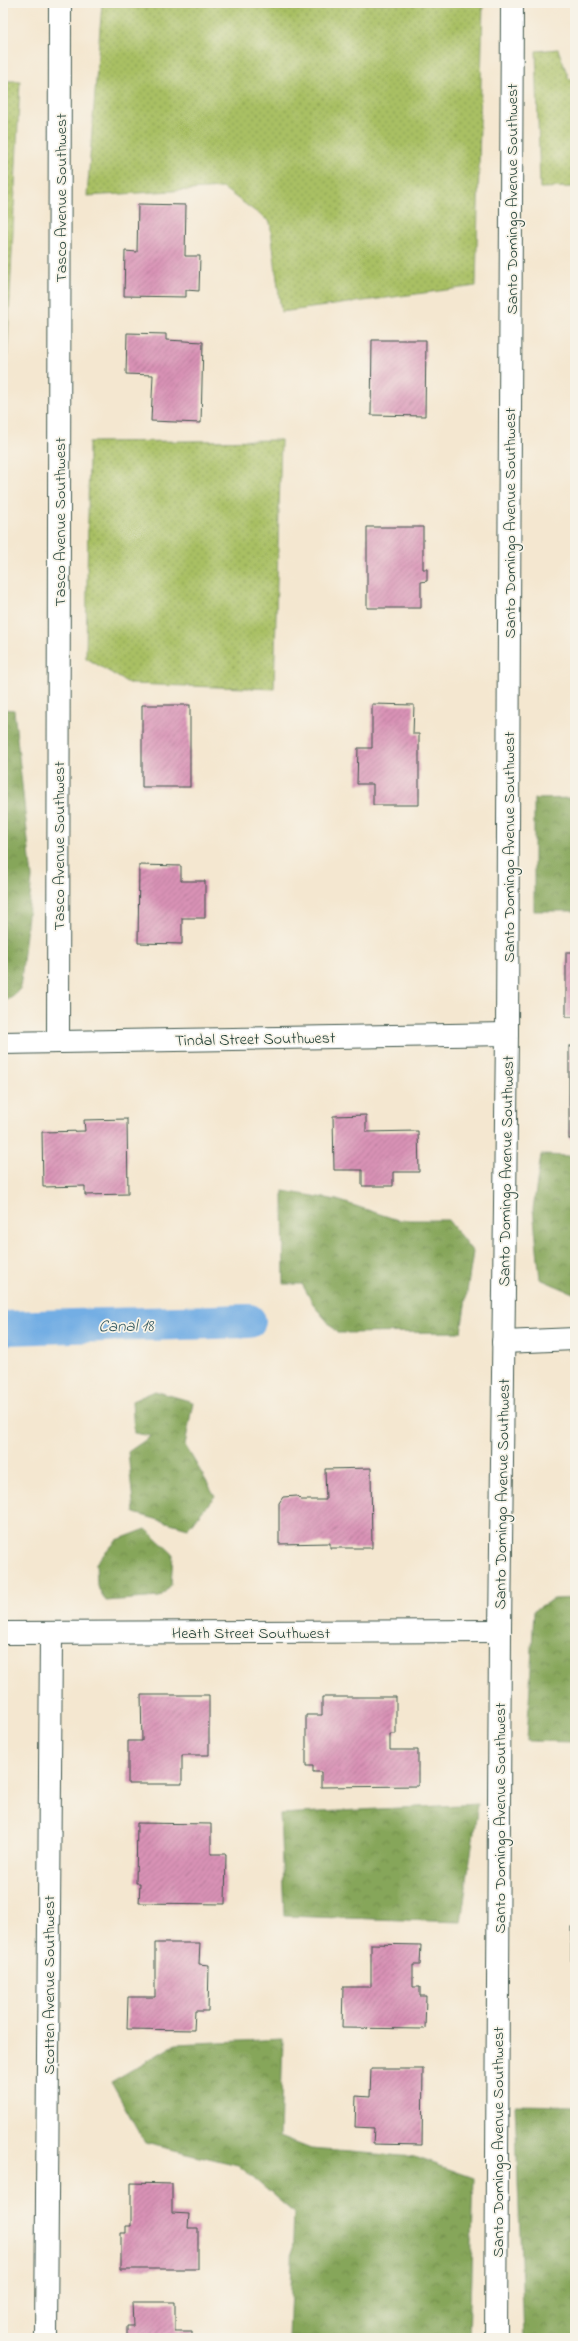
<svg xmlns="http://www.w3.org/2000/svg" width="578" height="2341" viewBox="0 0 578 2341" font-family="'Indie Flower',sans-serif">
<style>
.grass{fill:url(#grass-dots);stroke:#647e4c}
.forest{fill:url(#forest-crowns);stroke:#527247}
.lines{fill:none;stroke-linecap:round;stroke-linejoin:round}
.canal{stroke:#73aee4;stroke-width:34}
.building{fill:url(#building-hatch)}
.minor-casing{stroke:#3f564b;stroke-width:24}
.minor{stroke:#fff;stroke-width:22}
.labels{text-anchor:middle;stroke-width:3.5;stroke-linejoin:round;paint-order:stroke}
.street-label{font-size:16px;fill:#1f3d34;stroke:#f7f3e8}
.water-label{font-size:17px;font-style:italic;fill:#345960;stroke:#f7f3e8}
</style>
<defs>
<pattern id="grass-dots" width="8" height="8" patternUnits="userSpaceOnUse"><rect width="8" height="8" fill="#a9c064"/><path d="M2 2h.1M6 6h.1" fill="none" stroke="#899d53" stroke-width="1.8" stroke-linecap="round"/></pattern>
<pattern id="forest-crowns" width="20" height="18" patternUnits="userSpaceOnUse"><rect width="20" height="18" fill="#86a65a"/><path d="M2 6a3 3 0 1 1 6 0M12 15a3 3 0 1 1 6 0" fill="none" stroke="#6d884b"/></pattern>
<pattern id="building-hatch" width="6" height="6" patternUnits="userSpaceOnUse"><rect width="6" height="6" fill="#d992b6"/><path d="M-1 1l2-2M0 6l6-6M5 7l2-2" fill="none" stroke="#af7895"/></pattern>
</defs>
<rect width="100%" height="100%" fill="#f7f3e8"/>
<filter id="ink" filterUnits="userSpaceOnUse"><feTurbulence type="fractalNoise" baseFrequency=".025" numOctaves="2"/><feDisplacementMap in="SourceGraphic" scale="8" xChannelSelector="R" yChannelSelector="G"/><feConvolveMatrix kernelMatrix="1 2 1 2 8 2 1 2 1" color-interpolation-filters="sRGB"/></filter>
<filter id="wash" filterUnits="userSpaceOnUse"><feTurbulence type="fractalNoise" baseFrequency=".012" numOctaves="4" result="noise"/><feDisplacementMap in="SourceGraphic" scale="16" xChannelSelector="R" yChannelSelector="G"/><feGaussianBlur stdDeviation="0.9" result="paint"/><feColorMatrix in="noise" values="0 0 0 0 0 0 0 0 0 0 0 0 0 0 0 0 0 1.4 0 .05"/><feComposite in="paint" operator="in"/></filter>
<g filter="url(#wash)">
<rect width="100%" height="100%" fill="#f4e7d0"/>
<g class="grass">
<path d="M102 3H483L476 286 281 312 270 222 223 188 87 196Z"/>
<path d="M558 49 569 79H575V187L540 188 536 51Z"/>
<path d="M3 81H20L3 445Z"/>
<path d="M281 440 274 689 130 684 86 658 89 442Z"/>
</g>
<g class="forest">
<path d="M3 709 14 710 32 878 20 990 3 1003Z"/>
<path d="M575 798V911H534V799Z"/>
<path d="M541 1155 575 1156V1294L540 1279 533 1209Z"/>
<path d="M283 1191 337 1200 398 1220H448L473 1252 461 1332 337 1333 315 1307 302 1284H284Z"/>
<path d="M155 1391 193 1402 185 1445 215 1496 188 1528 134 1513 128 1452 151 1436 134 1433 132 1401Z"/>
<path d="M146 1529 173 1554 171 1585 160 1597 106 1601 97 1586 96 1563 117 1540Z"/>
<path d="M575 1598V1742L527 1741 534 1610 554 1599Z"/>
<path d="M478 1804 461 1922 284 1916 280 1814Z"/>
<path d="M283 2039 280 2137 311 2149 415 2157 474 2178 469 2338H289L294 2213 238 2165 145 2143 111 2082 176 2044Z"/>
<path d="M515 2105 575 2106V2338H524Z"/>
</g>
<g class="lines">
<path class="canal" d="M3 1328 249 1321"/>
</g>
<g id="blocks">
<g class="building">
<path d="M138 204 186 205 185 256H200L199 291 186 290V297L124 296 125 251 137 252Z"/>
<path d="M127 333 166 334V340L203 342 201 423 151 421 153 375 126 374Z"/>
<path d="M372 340H426L425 416 371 415Z"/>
<path d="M573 451H575V474H574Z"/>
<path d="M367 527H423V569H427V581L421 582V608H367Z"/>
<path d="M372 704 414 705 413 734H419V805H373V784H357L358 748H372Z"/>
<rect x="142" y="705" width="48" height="82"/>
<path d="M139 865 181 866V881H205V918H182V944L138 943Z"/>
<rect x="566" y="952" width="9" height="65"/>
<rect x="569" y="1046" width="6" height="93"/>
<path d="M366 1115V1132L418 1131 419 1172H393V1186H362V1170H334L333 1116Z"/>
<path d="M127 1119 128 1194 85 1195V1186L43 1187 42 1132 85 1131 84 1120Z"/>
<path d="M371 1468 372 1548H330V1543L279 1544V1503L283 1497 297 1496 301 1500H326L325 1469Z"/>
<path d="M141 1695H209V1755H182V1784H128V1741H142Z"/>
<path d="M322 1697H396V1734H390V1750H418V1786L321 1787V1772H313V1766H306V1715H322Z"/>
<path d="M137 1823 211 1824V1854H226L225 1904 139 1903 140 1883H136Z"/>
<rect x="571" y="1927" width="4" height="36"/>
<path d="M155 1943H200L199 1964 209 1965 208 2011H195L194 2030 127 2029 128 1997H155Z"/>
<path d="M371 1944 421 1945 420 1965H413V1987H420V1996H426L425 2029 342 2028 343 1987H371Z"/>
<path d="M371 2069H423L422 2145 373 2144 374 2128 355 2127 356 2096 370 2097Z"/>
<path d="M131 2183 172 2184V2213L189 2214 188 2228H198V2269H121V2233H126V2226H131Z"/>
<path d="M132 2302H175V2331H192V2338H127V2326H133Z"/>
</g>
</g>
</g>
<g filter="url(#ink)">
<use href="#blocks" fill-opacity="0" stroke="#3f564b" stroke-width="1"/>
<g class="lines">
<g class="minor-casing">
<g id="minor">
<path d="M58 1041 60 3"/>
<path d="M3 1043 507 1034"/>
<path d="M503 1342 575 1339"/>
<path d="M3 1633 500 1631"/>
<path d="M46 2338 51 1633"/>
<path d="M496 2338 500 1631 507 1034 512 3"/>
</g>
</g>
<use href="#minor" class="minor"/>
</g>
</g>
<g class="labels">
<g class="street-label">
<text transform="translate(60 198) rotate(-90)" y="6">Tasco Avenue Southwest</text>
<text transform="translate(511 199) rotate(-90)" y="6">Santo Domingo Avenue Southwest</text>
<text transform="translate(59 522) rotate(-90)" y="6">Tasco Avenue Southwest</text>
<text transform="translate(509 523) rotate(-90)" y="6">Santo Domingo Avenue Southwest</text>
<text transform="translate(58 846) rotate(-90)" y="6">Tasco Avenue Southwest</text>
<text transform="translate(508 847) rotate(-90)" y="6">Santo Domingo Avenue Southwest</text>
<text transform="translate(255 1038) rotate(-1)" y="6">Tindal Street Southwest</text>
<text transform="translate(505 1171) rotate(-89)" y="6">Santo Domingo Avenue Southwest</text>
<text transform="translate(501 1494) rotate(-89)" y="6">Santo Domingo Avenue Southwest</text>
<text x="251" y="1638">Heath Street Southwest</text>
<text transform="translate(499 1818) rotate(-90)" y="6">Santo Domingo Avenue Southwest</text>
<text transform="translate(48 1985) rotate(-90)" y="6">Scotten Avenue Southwest</text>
<text transform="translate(497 2142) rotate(-90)" y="6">Santo Domingo Avenue Southwest</text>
</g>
<g class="water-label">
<text transform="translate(126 1325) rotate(-1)" y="6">Canal 18</text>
</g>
</g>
<rect width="578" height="2341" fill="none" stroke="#f7f3e8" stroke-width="16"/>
</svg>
